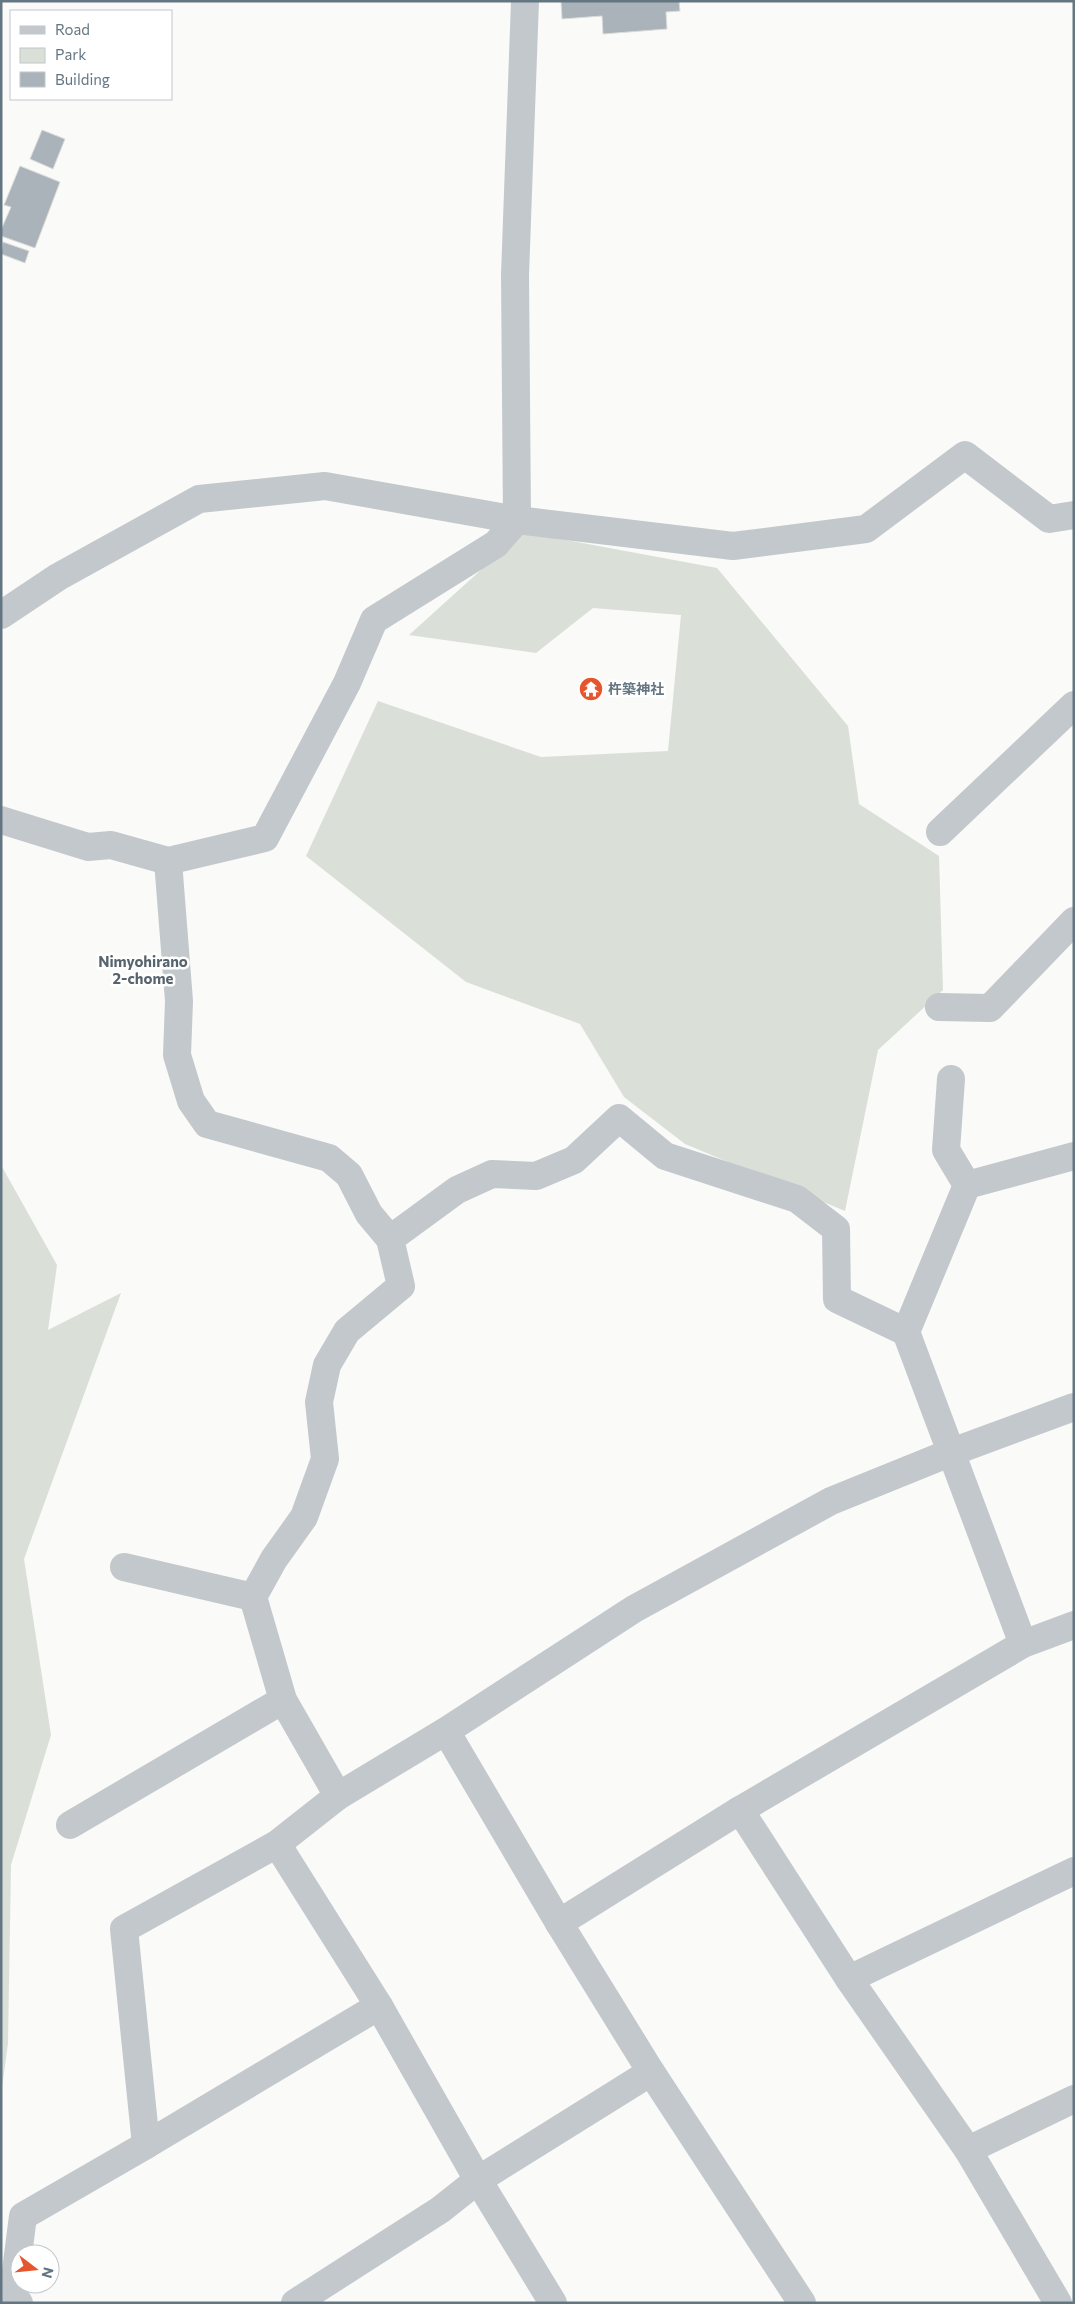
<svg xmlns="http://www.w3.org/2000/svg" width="1075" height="2304" viewBox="0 0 1075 2304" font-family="Commissioner,'Noto Sans JP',sans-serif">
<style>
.green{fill:#dadfd7}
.building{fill:#aab3b9;stroke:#dcdcda}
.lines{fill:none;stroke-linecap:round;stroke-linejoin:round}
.minor{stroke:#c3c8cc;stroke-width:28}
.labels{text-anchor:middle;stroke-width:5;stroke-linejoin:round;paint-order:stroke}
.poi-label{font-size:14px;font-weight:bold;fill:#657683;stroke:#fff;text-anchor:start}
.neighbourhood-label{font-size:15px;font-weight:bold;fill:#57646e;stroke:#fff}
</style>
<rect width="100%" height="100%" fill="#fafaf8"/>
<g class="green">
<path d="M523 532 717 568 848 726 859 804 939 856 943 990 878 1050 845 1211 685 1144 624 1097 580 1024 466 982 306 856 378 701 541 757 668 751 681 615 593 608 536 653 409 635Z"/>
<path d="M1 1165 57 1265 48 1330 121 1293 24 1559 51 1735 11 1865 8 2043 1 2095Z"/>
</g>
<g class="building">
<path d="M561 1H679L680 11 666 12 667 29 603 34 602 16 562 19Z"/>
<path d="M42 130 65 139 53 169 30 159Z"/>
<path d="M20 166 60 182 35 248 1 236V230L11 207 4 205Z"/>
<path d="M3 242 29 251 25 263 1 254Z"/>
</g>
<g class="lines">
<g class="minor">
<path d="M1 615 58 577 199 499 325 486 517 520 733 546 866 529 965 455 1049 519 1074 515"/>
<path d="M1 820 88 847 111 845 168 861 265 838 347 683 374 620 496 544 517 520 515 275 525 1"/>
<path d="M940 832 1074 705"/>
<path d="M168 861 179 1001 177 1055 191 1101 207 1124 329 1158 349 1175 369 1214 390 1239 401 1286 347 1331 327 1365 319 1402 325 1459 304 1517 274 1559 253 1597 283 1700 338 1796"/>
<path d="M939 1007 990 1008 1074 921"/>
<path d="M951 1079 946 1150 967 1185"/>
<path d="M390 1239 457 1190 492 1174 536 1176 574 1160 619 1118 665 1156 797 1199 836 1229 837 1299 906 1332"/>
<path d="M124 1567 253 1597"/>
<path d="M1023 1644 906 1332 967 1185 1074 1156"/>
<path d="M446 1731 559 1923 651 2072 802 2303"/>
<path d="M740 1810 849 1979 968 2150 1058 2303"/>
<path d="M70 1825 283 1700"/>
<path d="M277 1844 379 2006 478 2180 553 2303"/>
<path d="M559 1923 740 1810 1023 1644 1074 1625"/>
<path d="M849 1979 1074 1871"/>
<path d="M146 2145 379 2006"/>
<path d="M968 2150 1074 2099"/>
<path d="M19 2303 13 2294 23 2216 146 2145 124 1929 277 1844 338 1796 446 1731 634 1609 831 1501 952 1452 1074 1407"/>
<path d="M295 2303 440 2210 478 2180 651 2072"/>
</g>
</g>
<defs>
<g id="temple-disc" transform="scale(1.25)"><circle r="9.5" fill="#e4572e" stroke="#fff"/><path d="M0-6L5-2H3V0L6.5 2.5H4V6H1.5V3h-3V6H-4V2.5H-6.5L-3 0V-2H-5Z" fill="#fff"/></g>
</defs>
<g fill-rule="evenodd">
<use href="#temple-disc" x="591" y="689"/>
</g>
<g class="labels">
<g class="poi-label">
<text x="608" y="694">杵築神社</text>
</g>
<g class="neighbourhood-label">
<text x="143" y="967">Nimyohirano<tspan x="143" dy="17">2-chome</tspan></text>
</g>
</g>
<rect width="1075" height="2304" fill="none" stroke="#657683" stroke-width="5"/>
<rect x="10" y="10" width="162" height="90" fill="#ffffff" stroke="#c1c8cd"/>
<rect x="20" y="26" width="25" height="8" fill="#c3c8cc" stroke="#c1c8cd"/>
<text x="55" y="35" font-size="15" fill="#657683">Road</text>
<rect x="20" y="48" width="25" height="15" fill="#dadfd7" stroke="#c1c8cd"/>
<text x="55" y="60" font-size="15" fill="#657683">Park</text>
<rect x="20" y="72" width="25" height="15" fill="#aab3b9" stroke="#c1c8cd"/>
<text x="55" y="85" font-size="15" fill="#657683">Building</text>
<g transform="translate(35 2269) rotate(106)"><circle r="24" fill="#ffffff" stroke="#c1c8cd"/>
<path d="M0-4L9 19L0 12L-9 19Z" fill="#e4572e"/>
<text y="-8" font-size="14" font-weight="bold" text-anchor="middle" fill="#657683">N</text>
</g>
</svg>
